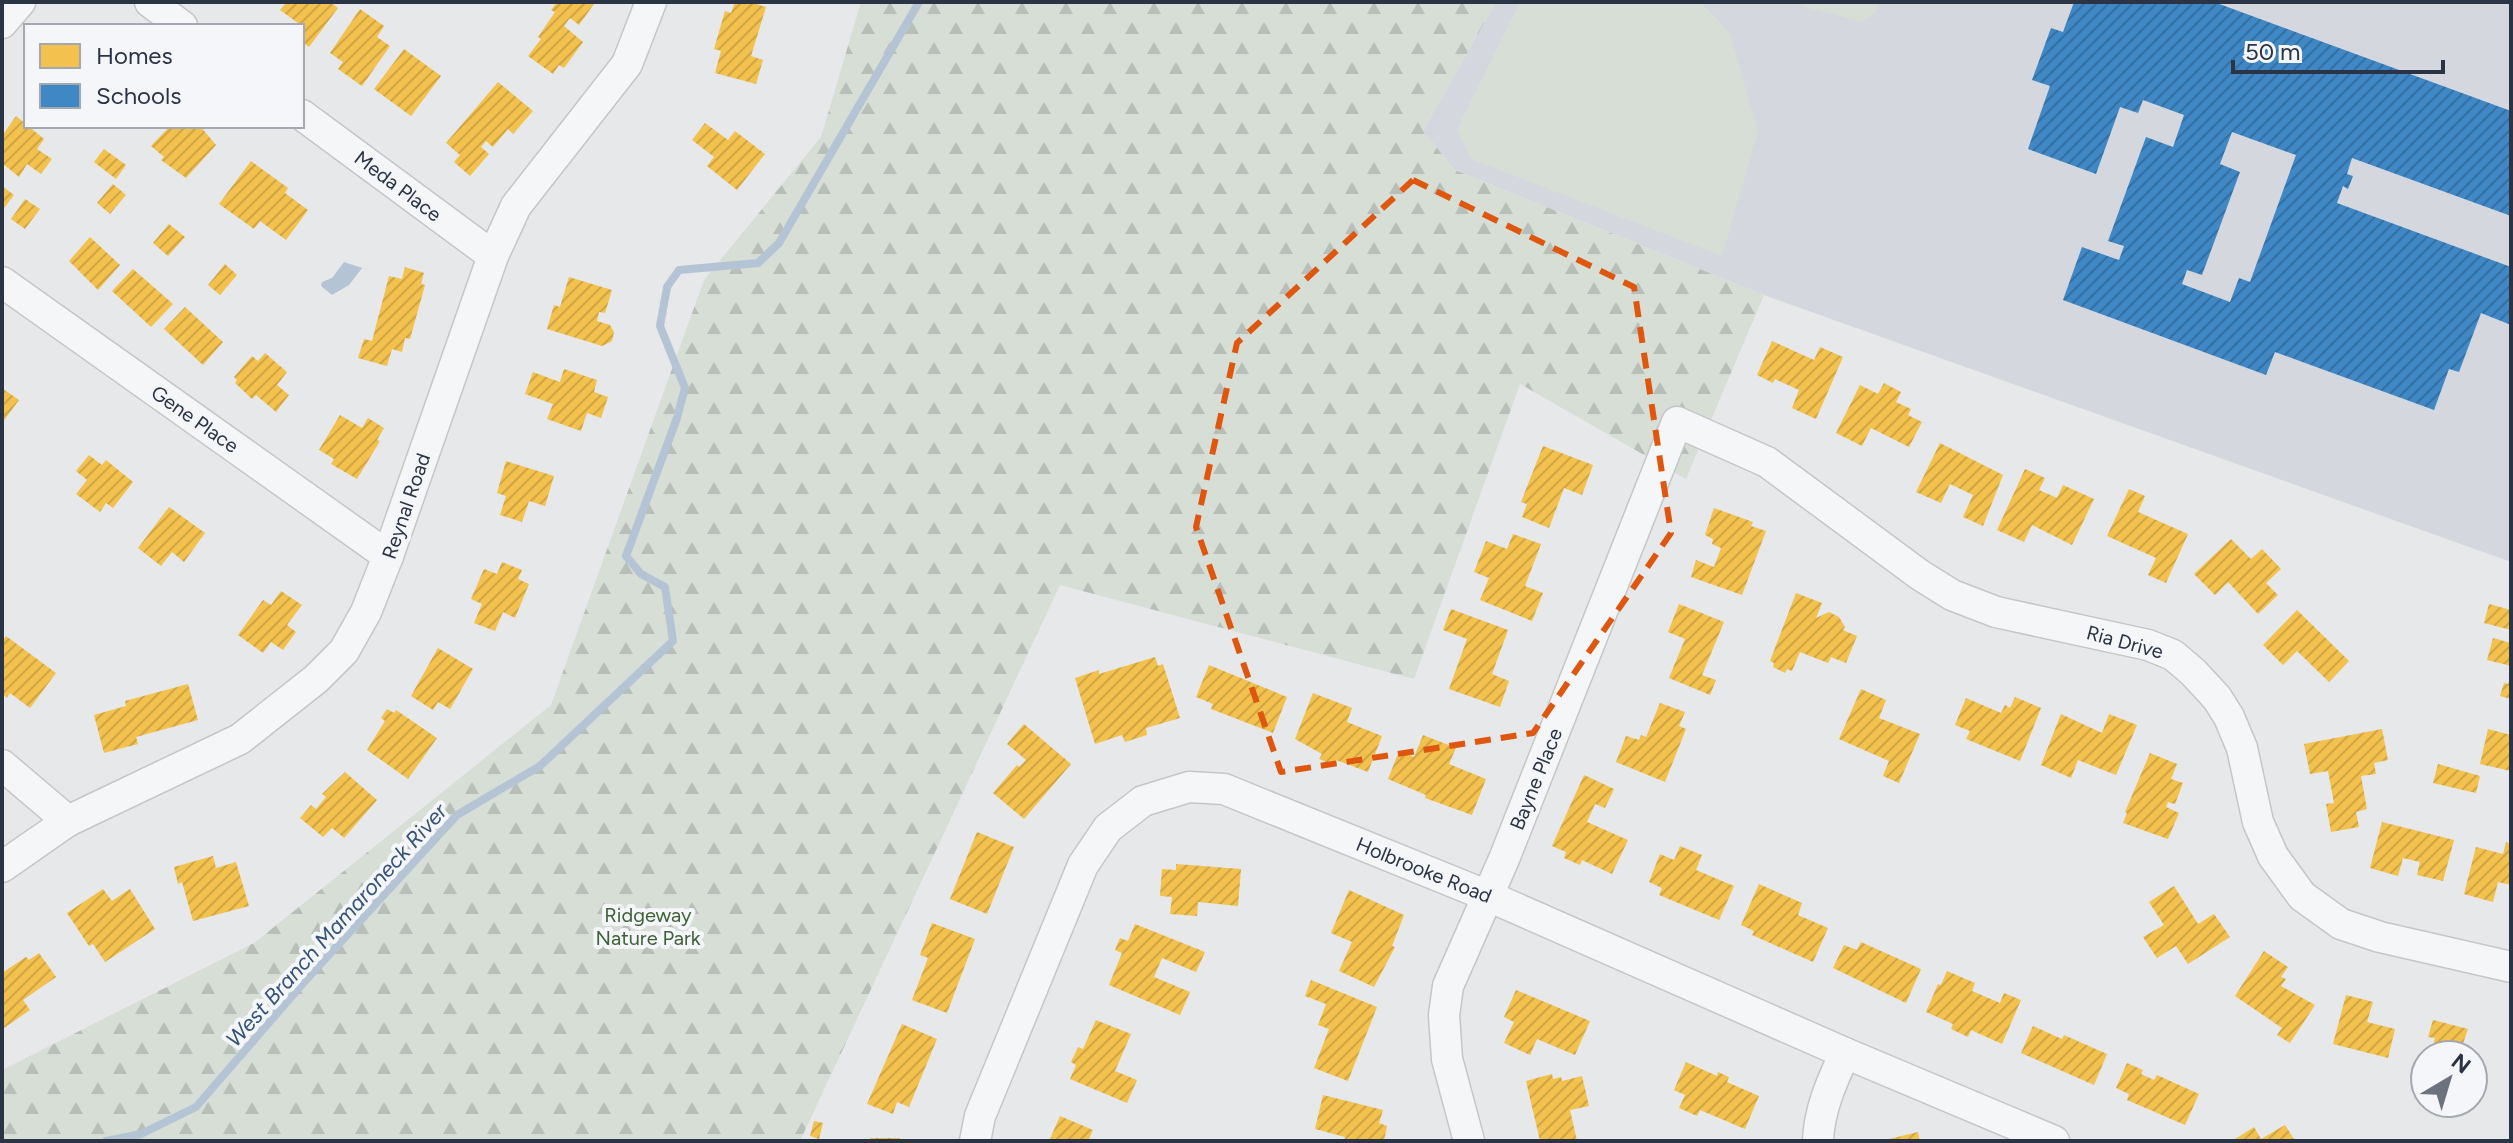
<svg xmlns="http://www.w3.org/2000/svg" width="2513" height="1143" viewBox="0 0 2513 1143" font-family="Figtree,sans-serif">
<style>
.built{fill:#d4d7dd}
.green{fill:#d6ded6}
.forest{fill:url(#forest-firs)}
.water{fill:#b4c4d5}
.homes{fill:url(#homes-hatch)}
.schools{fill:url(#schools-hatch);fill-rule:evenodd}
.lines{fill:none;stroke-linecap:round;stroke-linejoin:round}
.stream{stroke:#b4c4d5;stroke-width:8}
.minor-casing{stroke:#c4c6c8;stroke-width:33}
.minor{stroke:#f5f6f7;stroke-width:30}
.marked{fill:none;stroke:#df570f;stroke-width:6;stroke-dasharray:16 10;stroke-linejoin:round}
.labels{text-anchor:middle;stroke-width:8;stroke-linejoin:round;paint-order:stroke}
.street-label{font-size:20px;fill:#2b3445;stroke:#f4f6f9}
.park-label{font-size:20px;fill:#3f6138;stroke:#f4f6f9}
.water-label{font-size:22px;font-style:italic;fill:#34527a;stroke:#f4f6f9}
</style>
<defs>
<pattern id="forest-firs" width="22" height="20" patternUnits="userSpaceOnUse" patternTransform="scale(2)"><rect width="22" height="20" fill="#d6ded6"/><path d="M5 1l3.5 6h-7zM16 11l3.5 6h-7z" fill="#b8bfb9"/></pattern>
<pattern id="homes-hatch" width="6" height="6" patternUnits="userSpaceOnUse" patternTransform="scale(2)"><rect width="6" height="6" fill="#f2c14e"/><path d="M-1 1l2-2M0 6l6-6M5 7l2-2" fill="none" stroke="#d0a645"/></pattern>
<pattern id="schools-hatch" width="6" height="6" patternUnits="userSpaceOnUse" patternTransform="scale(2)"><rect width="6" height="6" fill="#3f88c5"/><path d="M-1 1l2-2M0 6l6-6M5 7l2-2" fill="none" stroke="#3570a2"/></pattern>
</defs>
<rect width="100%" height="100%" fill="#e6e8ea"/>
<path class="built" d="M1496 2H2511V562L1764 295 1455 170 1423 131Z"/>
<g class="green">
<path d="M1520 2H1701L1730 33 1758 132 1722 256 1471 159 1457 129Z"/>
<path d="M1787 2H1879L1876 13 1861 22Z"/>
</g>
<path class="forest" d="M861 2H1496L1423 131 1455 170 1764 295 1686 479 1520 384 1414 679 1060 585 800 1141H2V1070L254 943 551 705 704 280 821 137Z"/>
<path class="water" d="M344 262 362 268 349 285 332 295 321 286 322 282 332 278Z"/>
<g class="homes">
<path d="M287 2H330L338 8 309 47 302 42V26H296L298 23 280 10Z"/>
<path d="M557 2 594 4 579 25 570 18 564 26 583 42 564 68 559 65 553 74 528 56 541 39 538 37 555 12 551 10Z"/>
<path d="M735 2H750L766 7 751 56 763 60 756 84 715 73 721 51 714 49 725 11 731 13Z"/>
<path d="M360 9 384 26 377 37 390 46 362 86 338 69 343 62 330 53Z"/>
<path d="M404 49 441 76 411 116 374 89Z"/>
<path d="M498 82 533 111 513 134 508 129 493 147 486 141 481 147 489 154 470 176 454 162 460 155 446 143Z"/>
<path d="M16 116 44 139 37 149 52 159 41 174 27 164 19 177 2 163V136Z"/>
<path d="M705 123 728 140 735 131 765 154 737 190 707 166 714 157 692 140Z"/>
<path d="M170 126H200L216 145 186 178 161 160 164 157 151 146Z"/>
<path d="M104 149 126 165 116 179 94 162Z"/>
<path d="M251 161 288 188 285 193 308 210 286 240 260 221 254 229 219 204Z"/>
<path d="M113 184 126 195 110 214 97 203Z"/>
<path d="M2 186 14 195 2 211Z"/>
<path d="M25 199 40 209 25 229 11 219Z"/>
<path d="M169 224 185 237 168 256 153 243Z"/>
<path d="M90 237 120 265 98 290 69 261Z"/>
<path d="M225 264 237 275 220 295 208 285Z"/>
<path d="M405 267 424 273 421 284 425 285 410 339 405 338 402 352 392 349 387 366 358 358 364 339 372 341 389 276 402 279Z"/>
<path d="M133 269 173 304 151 327 112 291Z"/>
<path d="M569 277 612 290 605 313 599 312 597 321 610 325 614 332 612 341 602 346 547 329 554 305 560 307Z"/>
<path d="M185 307 223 342 203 365 164 329Z"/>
<path d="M1772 341 1814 360 1820 347 1843 357 1816 419 1792 408 1799 390 1775 379 1773 383 1757 375Z"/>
<path d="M265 353 287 372 277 385 289 395 276 412 256 395 252 399 235 383 237 380 234 377 252 356 258 361Z"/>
<path d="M564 369 597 380 594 392 608 397 601 418 587 413 581 431 547 419 553 404 525 394 533 372 560 382Z"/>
<path d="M1884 383 1901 392 1896 402 1911 409 1908 415 1922 422 1909 447 1871 428 1862 446 1836 433 1860 385 1878 394Z"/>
<path d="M2 388 19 400 2 423Z"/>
<path d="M340 415 362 428 368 418 384 428 377 440 380 441 357 479 331 464 334 459 319 450Z"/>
<path d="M1940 443 2003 475 1983 526 1963 517 1973 495 1950 484 1941 503 1916 492Z"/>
<path d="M1543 446 1593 465 1582 495 1564 488 1549 528 1522 517 1527 504 1521 502Z"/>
<path d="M89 455 102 465 106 460 133 482 113 508 106 503 100 512 76 494 87 480 76 471Z"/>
<path d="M506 461 554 476 545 506 529 501 522 522 500 515 506 496 497 493Z"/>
<path d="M2025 469 2045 478 2039 490 2057 498 2063 485 2094 499 2072 545 2032 525 2024 542 1997 530Z"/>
<path d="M2129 489 2145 496 2138 512 2188 534 2166 583 2148 575 2156 558 2107 536Z"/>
<path d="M169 507 205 533 184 562 172 552 161 566 138 548Z"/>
<path d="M1714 508 1753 522 1751 526 1766 531 1742 595 1691 577 1696 560 1714 567 1721 548 1712 544 1713 539 1705 535Z"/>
<path d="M1513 534 1541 544 1525 586 1543 593 1532 621 1480 600 1489 578 1474 572 1486 541 1507 549Z"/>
<path d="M2231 539 2251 559 2262 549 2281 569 2266 583 2278 595 2258 614 2228 582 2215 595 2194 574Z"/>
<path d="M502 562 522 570 518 579 529 584 515 618 503 612 495 631 474 623 482 604 471 599 484 569 497 574Z"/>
<path d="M281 591 302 605 287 625 296 632 283 650 271 642 263 653 238 635 263 600 271 605Z"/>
<path d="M1796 593 1822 603 1816 618 1829 612 1839 617 1845 627 1843 630 1857 636 1846 663 1831 657 1828 663 1800 652 1792 671 1787 669 1785 673 1773 667 1774 663 1770 661Z"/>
<path d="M1679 604 1724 622 1702 675 1716 680 1710 695 1669 678 1685 639 1668 632Z"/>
<path d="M2489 604 2511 610V630L2484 623Z"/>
<path d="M1451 609 1508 630 1492 674 1509 681 1500 707 1449 689 1467 639 1443 630Z"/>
<path d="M2297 610 2349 661 2329 682 2297 651 2283 665 2263 645Z"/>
<path d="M6 636 56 673 30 708 10 693 7 698 2 694V642Z"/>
<path d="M2493 638 2511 643V666L2487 660Z"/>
<path d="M438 648 473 669 450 709 438 702 433 710 411 696Z"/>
<path d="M1155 657 1158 666 1163 664 1180 718 1146 728 1147 735 1125 742 1122 735 1095 744 1075 678 1099 670V674Z"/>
<path d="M1209 665 1287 697 1273 733 1211 709 1213 704 1196 697Z"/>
<path d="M2510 678 2511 679V699L2500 696 2504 683 2508 684Z"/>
<path d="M188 684 198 720 136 737 138 744 104 753 94 715 126 706 125 701Z"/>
<path d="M1861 689 1886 700 1879 718 1920 734 1899 783 1883 776 1889 761 1839 739Z"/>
<path d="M1313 693 1352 708 1347 722 1382 736 1368 772 1336 760 1334 765 1319 759 1322 754 1295 739Z"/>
<path d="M2015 697 2041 708 2020 761 1966 739 1970 731 1955 725 1966 698 2001 713 2005 705 2010 708Z"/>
<path d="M1660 703 1685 712 1679 726 1686 729 1665 782 1616 762 1626 736 1639 740 1641 735 1646 737Z"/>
<path d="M387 709 394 713 396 710 437 738 408 779 367 750 385 721 381 718Z"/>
<path d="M2061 714 2102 733 2109 714 2137 725 2116 775 2078 760 2071 778 2041 765Z"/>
<path d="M1024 724 1071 764 1024 819 993 793 1017 765 1019 767 1026 760 1007 744Z"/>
<path d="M2382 729 2388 760 2374 763 2376 774 2361 776 2367 809 2356 812 2359 827 2331 832 2326 804 2334 803 2328 771 2310 774 2304 744Z"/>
<path d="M2488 729 2511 735V771L2480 764Z"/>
<path d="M1423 735 1456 748 1449 764 1486 779 1472 815 1425 798 1426 795 1388 779 1399 751 1414 757Z"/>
<path d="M2150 753 2177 764 2171 779 2183 783 2175 804 2168 802 2166 807 2179 813 2168 839 2123 823 2127 813 2125 812Z"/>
<path d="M2438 764 2480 776 2476 793 2433 783Z"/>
<path d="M345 772 377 800 344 838 332 828 323 837 300 818 311 805 316 809 326 797 322 794Z"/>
<path d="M1584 775 1614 789 1605 808 1595 804 1587 822 1628 840 1612 874 1582 860 1580 865 1564 858 1566 852 1552 846Z"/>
<path d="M2382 822 2454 840 2443 881 2417 875 2420 862 2403 858 2398 876 2370 868Z"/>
<path d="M977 832 1014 847 987 914 950 899Z"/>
<path d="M2506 842 2511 844V885L2498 882 2493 902 2464 894 2476 847 2503 854Z"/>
<path d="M1680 846 1702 855 1696 870 1734 886 1719 920 1659 895 1662 888 1649 882 1660 854 1674 860Z"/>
<path d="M213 856 216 868 236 862 249 906 193 921 182 882 178 884 174 867Z"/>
<path d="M1176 864 1241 869 1238 906 1198 902 1197 916 1170 914 1172 897 1160 896 1162 869 1176 870Z"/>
<path d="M1759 884 1802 903 1798 915 1828 928 1813 962 1752 935 1754 931 1741 925Z"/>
<path d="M2174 886 2198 924 2214 914 2230 937 2188 964 2176 946 2157 958 2143 937 2164 925 2149 902Z"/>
<path d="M103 889 112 901 130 889 155 929 105 962 93 944 89 946 67 913Z"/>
<path d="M1349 890 1404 915 1392 946 1395 947 1374 987 1339 971 1352 942 1331 933Z"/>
<path d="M932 923 975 939 947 1013 912 1000 928 958 920 955Z"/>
<path d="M1135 924 1205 952 1196 972 1162 958 1154 977 1190 992 1180 1015 1109 985 1122 953 1115 950 1120 938 1128 941Z"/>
<path d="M1861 942 1921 969 1906 1003 1833 968 1844 945 1857 950Z"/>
<path d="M2264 951 2288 967 2281 977 2286 979 2281 986 2315 1005 2290 1043 2277 1035 2282 1028 2235 996Z"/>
<path d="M39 953 56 977 23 1000 30 1010 4 1028 2 1025V973L26 957 29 960Z"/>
<path d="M1947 971 1975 983 1972 991 2000 1003 2004 993 2021 1000 2002 1044 1971 1030 1968 1037 1951 1029 1953 1024 1926 1012 1938 984 1941 985Z"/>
<path d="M1311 980 1377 1007 1348 1081 1314 1068 1329 1029 1318 1025 1326 1004 1305 996Z"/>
<path d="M1516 990 1590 1021 1575 1055 1537 1039 1530 1055 1504 1043 1514 1022 1504 1017Z"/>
<path d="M2346 995 2373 1002 2367 1022 2395 1029 2388 1058 2333 1044Z"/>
<path d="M1096 1020 1131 1034 1115 1071 1137 1080 1127 1103 1070 1079 1076 1065 1071 1062 1078 1047 1083 1049Z"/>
<path d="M2433 1020 2468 1029 2459 1055H2430L2435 1038 2428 1037Z"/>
<path d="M902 1024 937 1039 909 1107 897 1102 893 1114 867 1104Z"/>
<path d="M2033 1026 2062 1039 2064 1035 2107 1054 2094 1085 2021 1053Z"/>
<path d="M1686 1062 1717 1076 1718 1072 1729 1077 1727 1082 1759 1096 1745 1129 1700 1110 1697 1116 1679 1108 1685 1095 1674 1090Z"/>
<path d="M2127 1063 2143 1070 2141 1074 2154 1080 2157 1075 2199 1094 2185 1125 2127 1100 2129 1094 2116 1088Z"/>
<path d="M1552 1074 1553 1079 1561 1077 1562 1081 1582 1076 1589 1106 1570 1110 1577 1141H1540L1526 1081Z"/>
<path d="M1323 1095 1383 1110 1379 1123 1387 1126 1384 1141H1344L1345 1137 1315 1129Z"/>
<path d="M1060 1116 1093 1130 1088 1141H1049Z"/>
<path d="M814 1121 823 1123 819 1139 810 1136Z"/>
<path d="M2285 1125 2295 1141H2232L2254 1127 2261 1139Z"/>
<path d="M1918 1132 1920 1141H1885V1140Z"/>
<rect x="870" y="1138" width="30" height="3"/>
</g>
<path class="schools" d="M2074 2H2214L2511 111V216L2352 158 2347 174 2353 176 2348 189 2343 186 2337 203 2511 267V325L2481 313 2459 372 2449 369 2434 410 2275 352 2266 375 2063 300 2082 247 2119 260 2124 246 2108 241 2146 137 2173 147 2184 115 2143 100 2138 113 2120 107 2096 174 2028 149 2050 86 2032 80 2051 28 2063 32ZM2232 132 2296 155 2250 282 2239 278 2230 302 2182 284 2187 270 2202 275 2240 172 2220 164Z"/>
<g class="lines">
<path class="stream" d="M106 1141 141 1134 196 1107 305 981 457 815 540 766 673 641 665 587 641 574 626 556 677 418 685 388 660 326 667 287 679 270 758 263 779 243 919 2"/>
<g class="minor-casing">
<g id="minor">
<path d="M150 2 182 26"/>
<path d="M2 23 20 2"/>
<path d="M302 115 493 256"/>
<path d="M2 282 388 556"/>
<path d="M2 765 68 821"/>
<path d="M2 867 68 821 240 739 316 679 344 651 366 612 388 556 493 256 516 206 627 64 651 2"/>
<path d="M975 1141 980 1116 1083 865 1108 828 1143 801 1189 787 1224 789 1488 896 1845 1053 2054 1141"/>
<path d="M1469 1141 1447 1059 1444 1015 1448 986 1504 859 1677 422 1767 462 1920 575 1952 595 1996 612 2148 645 2173 655 2193 672 2217 698 2229 717 2242 748 2258 822 2273 856 2302 896 2341 924 2380 937 2511 967"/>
<path d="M1818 1141C1819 1110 1832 1081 1845 1053"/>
</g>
</g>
<use href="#minor" class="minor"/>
</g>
<path class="marked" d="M1413 180 1634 287 1671 533 1533 733 1281 772 1196 527 1237 343Z"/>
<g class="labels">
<g class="street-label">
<text transform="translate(398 186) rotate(37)" y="7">Meda Place</text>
<text transform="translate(195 419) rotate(35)" y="7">Gene Place</text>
<text transform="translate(406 506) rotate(-71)" y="7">Reynal Road</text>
<text transform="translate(2125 642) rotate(15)" y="7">Ria Drive</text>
<text transform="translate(1536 779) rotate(-68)" y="7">Bayne Place</text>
<text transform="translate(1424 870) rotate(22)" y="7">Holbrooke Road</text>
</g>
<g class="park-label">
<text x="648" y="922">Ridgeway<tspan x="648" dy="23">Nature Park</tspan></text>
</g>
<g class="water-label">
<text transform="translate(336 925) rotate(-48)" y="8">West Branch Mamaroneck River</text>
</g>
</g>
<rect width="2513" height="1143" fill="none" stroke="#2b3445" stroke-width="8"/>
<rect x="24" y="24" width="280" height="104" fill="#f4f6f9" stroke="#a4a8b1" stroke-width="2"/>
<rect x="40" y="44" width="40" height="24" fill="#f2c14e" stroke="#a4a8b1" stroke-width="2"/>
<text x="96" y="64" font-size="24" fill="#2b3445">Homes</text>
<rect x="40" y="84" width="40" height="24" fill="#3f88c5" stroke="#a4a8b1" stroke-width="2"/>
<text x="96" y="104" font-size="24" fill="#2b3445">Schools</text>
<g transform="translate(2449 1079) rotate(38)"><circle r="38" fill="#f4f6f9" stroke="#a4a8b1" stroke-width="2"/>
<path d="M0-6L14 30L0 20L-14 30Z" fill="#6c737f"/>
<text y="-12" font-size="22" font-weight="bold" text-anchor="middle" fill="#2b3445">N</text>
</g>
<path d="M2233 60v12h210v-12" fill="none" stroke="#2b3445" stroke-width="4"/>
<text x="2245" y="60" font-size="24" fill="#2b3445" stroke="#f4f6f9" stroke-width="6" paint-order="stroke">50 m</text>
</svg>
